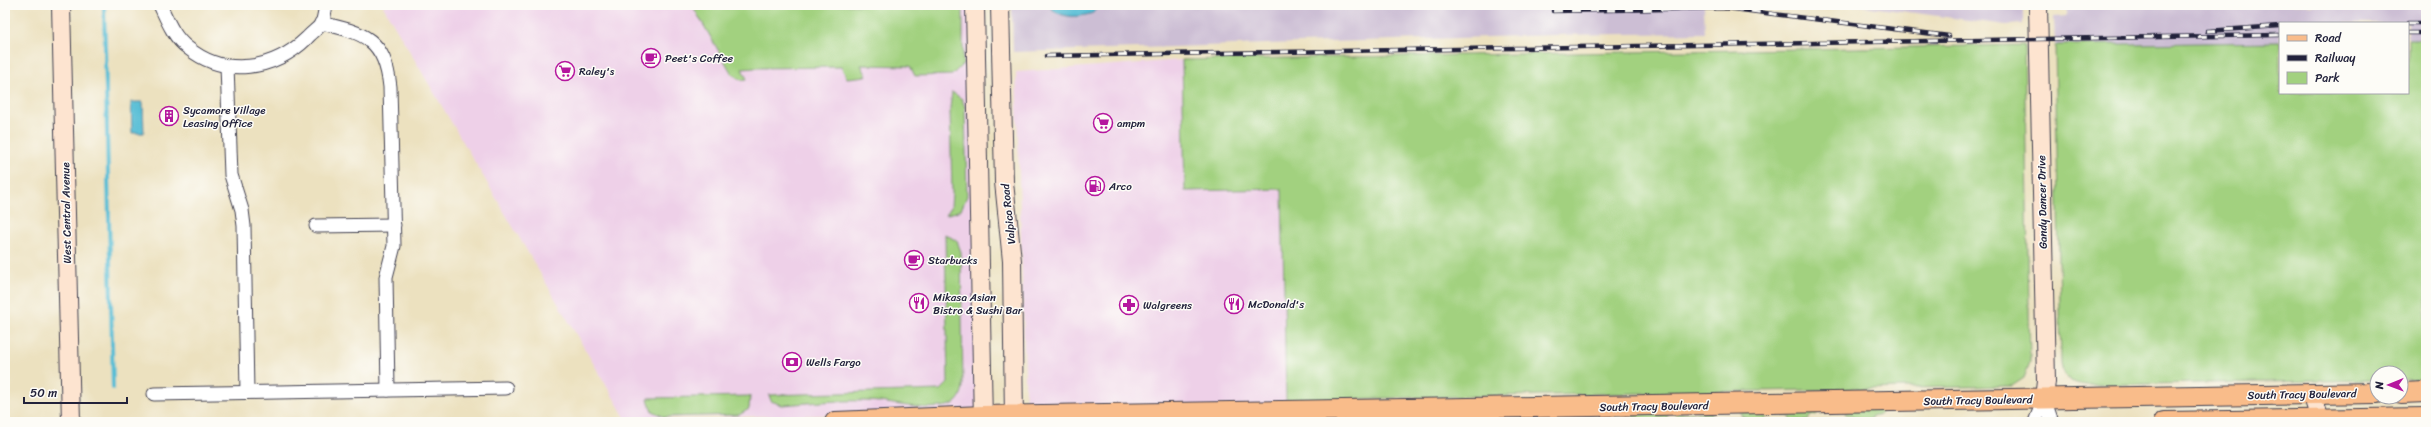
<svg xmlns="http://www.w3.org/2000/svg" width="2431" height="427" font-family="Sriracha,sans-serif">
  <rect width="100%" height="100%" fill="#fdfcf7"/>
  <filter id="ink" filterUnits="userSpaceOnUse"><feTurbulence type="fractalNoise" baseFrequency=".025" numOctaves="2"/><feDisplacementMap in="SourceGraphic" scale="8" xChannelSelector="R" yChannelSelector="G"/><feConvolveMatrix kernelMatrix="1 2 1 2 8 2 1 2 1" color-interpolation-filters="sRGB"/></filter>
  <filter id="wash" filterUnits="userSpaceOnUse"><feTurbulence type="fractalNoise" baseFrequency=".012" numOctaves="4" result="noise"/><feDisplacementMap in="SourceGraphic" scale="16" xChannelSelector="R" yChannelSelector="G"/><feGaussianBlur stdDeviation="0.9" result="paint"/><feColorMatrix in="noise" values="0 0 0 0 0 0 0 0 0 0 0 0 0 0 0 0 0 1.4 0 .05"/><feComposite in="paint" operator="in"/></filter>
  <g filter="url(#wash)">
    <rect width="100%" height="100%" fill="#ece1bf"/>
    <!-- built -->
    <g fill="#eed0e8">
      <polygon points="385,5 970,5 977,412 626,419 383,6"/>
      <polygon points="1182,60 1185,189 1282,189 1287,407 1026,408 1016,72"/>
    </g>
    <!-- industrial -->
    <g fill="#ccbed4">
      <polygon points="1012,5 1704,5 1705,33 1553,35 1013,52"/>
      <polygon points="1855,5 2023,5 2023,24 2006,25"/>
      <polygon points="2066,5 2426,5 2426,39 2408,39 2408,23 2280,23 2280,42 2055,45 2054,17 2066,16"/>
    </g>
    <!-- green -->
    <g fill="#a2d17f" stroke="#627a5d">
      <polygon points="692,5 963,5 963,64 952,75 915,76 910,66 861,65 867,76 847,78 841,67 755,68 742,69 747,79 741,80 732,74"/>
      <path d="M2408,39H2426V379L2401,380V373H2377V380L2086,385C2072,384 2063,377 2061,363L2055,45L2280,42V93H2408Z"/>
      <polygon points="2024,45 2030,362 2024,378 2012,386 1286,400 1282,189 1185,191 1182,60"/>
      <polygon points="952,92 962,99 965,107 967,196 961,210 946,215 951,207 952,193 950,108"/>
      <path d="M945,234L957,241L961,252L963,386C962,394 959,402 951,405C925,413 890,401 865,401C837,400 809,403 782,405L771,401L769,395L941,390L948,383Z"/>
      <polygon points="750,396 749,409 739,415 664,417 651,410 648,398"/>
      <polygon points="1881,409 1880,414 1872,416 1871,419 1854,420 1853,416 1846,415 1845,410"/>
      <polygon points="1772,411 1772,416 1766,417 1765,421 1748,422 1747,418 1742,417 1740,412"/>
      <polygon points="1782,411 1817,411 1816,415 1810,416 1808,421 1791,421 1790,416 1783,415"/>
      <polygon points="1711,412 1710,417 1702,419 1701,422 1684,422 1682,418 1677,418 1675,413"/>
      <path d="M1668,413L1667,418L1659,419L1658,422C1649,422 1635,424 1632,414Z"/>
    </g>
    <!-- water -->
    <g fill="#57bdd5" stroke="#3c7088">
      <path d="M1048,5H1099L1093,13C1078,18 1059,19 1048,5Z"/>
      <polygon points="131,102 143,102 144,133 132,133"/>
    </g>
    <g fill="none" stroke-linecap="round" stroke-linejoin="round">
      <!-- stream -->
      <polyline stroke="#57bdd5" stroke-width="4" points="104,5 113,388"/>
    </g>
  </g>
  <g filter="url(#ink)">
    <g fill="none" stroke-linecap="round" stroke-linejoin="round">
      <defs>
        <g id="street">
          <path d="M160,5C167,20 174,38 188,48C225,78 274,70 307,38C311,33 319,28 322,23C324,18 325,10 326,5"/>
          <path d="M321,23C365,33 385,39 390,87L394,246L386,277L388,390"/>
          <polyline points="227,66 231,175 242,210 244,226 247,392"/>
          <polyline points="316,226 394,225"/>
          <polyline points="154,394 506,388"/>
          <polyline points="2044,399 2052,422"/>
          <polyline points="2035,422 2044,399"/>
        </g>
        <g id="secondary">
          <polyline points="61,5 71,422"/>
          <polyline points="975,5 983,422"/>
          <polyline points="1000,5 1004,182 1012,261 1014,422"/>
          <polyline points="2038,5 2046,381 2044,399"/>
          <polyline points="2312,394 2321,422"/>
        </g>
        <g id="primary">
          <polyline points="2401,393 2426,392"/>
          <polyline points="835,422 983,416 2377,393"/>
          <polyline points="2164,422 2426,418"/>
        </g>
      </defs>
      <!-- street casing -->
      <use href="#street" stroke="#403f4f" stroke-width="15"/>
      <!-- secondary casing -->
      <use href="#secondary" stroke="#403f4f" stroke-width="20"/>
      <!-- primary casing -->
      <use href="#primary" stroke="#403f4f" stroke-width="22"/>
      <!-- street -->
      <use href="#street" stroke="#fff" stroke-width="13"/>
      <!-- secondary -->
      <use href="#secondary" stroke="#fde4d0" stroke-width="18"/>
      <!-- primary -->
      <use href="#primary" stroke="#f9bc8a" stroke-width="20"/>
      <defs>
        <g id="rail">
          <polyline points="1553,11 1726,8 1949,36"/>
          <polyline points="2408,23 2426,23"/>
          <polyline points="2207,31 2280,26"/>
          <polyline points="2408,33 2426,33"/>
          <polyline points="1046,56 2280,35"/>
        </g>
      </defs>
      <!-- rail casing -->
      <use href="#rail" stroke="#22223b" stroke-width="4.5"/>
      <!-- rail -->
      <use href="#rail" stroke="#fdfcf7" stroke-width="3" stroke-dasharray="9" stroke-linecap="butt"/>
    </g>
  </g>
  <!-- icons -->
  <defs>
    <symbol id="cafe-ring" viewBox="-11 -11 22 22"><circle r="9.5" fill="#fdfcf7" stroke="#b5179e" stroke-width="1.5"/><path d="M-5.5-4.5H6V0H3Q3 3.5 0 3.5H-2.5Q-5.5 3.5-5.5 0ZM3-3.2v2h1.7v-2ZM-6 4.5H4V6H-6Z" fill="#b5179e"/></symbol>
    <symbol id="supermarket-ring" viewBox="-11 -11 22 22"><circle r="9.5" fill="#fdfcf7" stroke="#b5179e" stroke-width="1.5"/><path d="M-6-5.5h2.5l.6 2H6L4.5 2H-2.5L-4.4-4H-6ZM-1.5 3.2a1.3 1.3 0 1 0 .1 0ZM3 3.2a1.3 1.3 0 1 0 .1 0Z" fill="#b5179e"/></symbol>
    <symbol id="building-ring" viewBox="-11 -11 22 22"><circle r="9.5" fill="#fdfcf7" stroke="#b5179e" stroke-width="1.5"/><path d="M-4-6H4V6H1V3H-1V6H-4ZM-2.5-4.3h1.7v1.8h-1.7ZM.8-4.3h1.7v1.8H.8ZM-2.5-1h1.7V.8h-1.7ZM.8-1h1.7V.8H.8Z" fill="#b5179e"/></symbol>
    <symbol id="fuel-ring" viewBox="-11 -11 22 22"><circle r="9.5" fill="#fdfcf7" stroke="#b5179e" stroke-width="1.5"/><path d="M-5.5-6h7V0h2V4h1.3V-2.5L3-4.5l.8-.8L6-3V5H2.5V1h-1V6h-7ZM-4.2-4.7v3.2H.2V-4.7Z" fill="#b5179e"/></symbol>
    <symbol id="restaurant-ring" viewBox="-11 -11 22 22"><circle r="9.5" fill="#fdfcf7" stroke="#b5179e" stroke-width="1.5"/><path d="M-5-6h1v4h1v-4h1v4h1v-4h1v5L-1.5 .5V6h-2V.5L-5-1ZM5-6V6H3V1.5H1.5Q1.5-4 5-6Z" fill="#b5179e"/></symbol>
    <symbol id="pharmacy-ring" viewBox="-11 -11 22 22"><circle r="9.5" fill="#fdfcf7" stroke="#b5179e" stroke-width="1.5"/><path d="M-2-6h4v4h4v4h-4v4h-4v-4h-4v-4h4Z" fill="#b5179e"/></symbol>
    <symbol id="bank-ring" viewBox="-11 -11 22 22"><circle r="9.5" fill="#fdfcf7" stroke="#b5179e" stroke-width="1.5"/><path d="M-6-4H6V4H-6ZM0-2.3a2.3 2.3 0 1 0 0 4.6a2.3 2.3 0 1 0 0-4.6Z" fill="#b5179e"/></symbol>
  </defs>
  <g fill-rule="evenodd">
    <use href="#cafe-ring" x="640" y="47" width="22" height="22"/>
    <use href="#supermarket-ring" x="554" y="60" width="22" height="22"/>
    <use href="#building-ring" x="158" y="105" width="22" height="22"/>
    <use href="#supermarket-ring" x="1092" y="112" width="22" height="22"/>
    <use href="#fuel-ring" x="1084" y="175" width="22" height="22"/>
    <use href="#cafe-ring" x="903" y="249" width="22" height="22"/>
    <use href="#restaurant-ring" x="908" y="292" width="22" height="22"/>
    <use href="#restaurant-ring" x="1223" y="293" width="22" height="22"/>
    <use href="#pharmacy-ring" x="1118" y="294" width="22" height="22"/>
    <use href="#bank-ring" x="781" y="351" width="22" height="22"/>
  </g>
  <g text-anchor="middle" stroke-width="3" stroke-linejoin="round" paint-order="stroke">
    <!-- poi labels -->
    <g font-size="11" fill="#22223b" stroke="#fdfcf7" text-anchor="start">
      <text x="665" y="62">Peet's Coffee</text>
      <text x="579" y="75">Raley's</text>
      <text x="183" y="114">Sycamore Village<tspan x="183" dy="13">Leasing Office</tspan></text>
      <text x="1117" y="127">ampm</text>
      <text x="1109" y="190">Arco</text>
      <text x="928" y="264">Starbucks</text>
      <text x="933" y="301">Mikasa Asian<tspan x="933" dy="13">Bistro &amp; Sushi Bar</tspan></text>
      <text x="1248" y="308">McDonald's</text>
      <text x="1143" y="309">Walgreens</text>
      <text x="806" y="366">Wells Fargo</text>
    </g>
    <!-- street labels -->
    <g font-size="11" fill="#22223b" stroke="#fdfcf7">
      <text transform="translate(2042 202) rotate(-91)" y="4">Gandy Dancer Drive</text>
      <text transform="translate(66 213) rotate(-91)" y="4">West Central Avenue</text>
      <text transform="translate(1008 214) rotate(-96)" y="4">Valpico Road</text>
      <text transform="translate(2302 394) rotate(-1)" y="4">South Tracy Boulevard</text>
      <text transform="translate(1978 400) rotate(-1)" y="4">South Tracy Boulevard</text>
      <text transform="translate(1654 406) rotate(-1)" y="4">South Tracy Boulevard</text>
    </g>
  </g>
  <!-- margin -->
  <rect width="2431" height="427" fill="none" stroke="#fdfcf7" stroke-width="20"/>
  <!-- legend -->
  <rect x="2279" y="22" width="130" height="72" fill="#fdfcf7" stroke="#a5a5ac"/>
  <rect x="2287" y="35" width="20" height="6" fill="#f9bc8a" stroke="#a5a5ac"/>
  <text x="2315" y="42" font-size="12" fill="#22223b">Road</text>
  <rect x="2287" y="55" width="20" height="6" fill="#22223b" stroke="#a5a5ac"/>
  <text x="2315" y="62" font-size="12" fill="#22223b">Railway</text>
  <rect x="2287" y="72" width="20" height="12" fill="#a2d17f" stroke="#a5a5ac"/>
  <text x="2315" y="82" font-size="12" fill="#22223b">Park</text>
  <!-- north arrow -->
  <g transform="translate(2389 385) rotate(269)"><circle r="19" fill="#fdfcf7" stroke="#a5a5ac"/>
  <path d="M0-3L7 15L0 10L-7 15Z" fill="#b5179e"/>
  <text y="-6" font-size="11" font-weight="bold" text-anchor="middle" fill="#22223b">N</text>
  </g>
  <!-- scale -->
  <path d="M24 397v6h103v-6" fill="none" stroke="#22223b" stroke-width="2"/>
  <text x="30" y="397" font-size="12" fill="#22223b" stroke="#fdfcf7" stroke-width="3" paint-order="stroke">50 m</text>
</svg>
